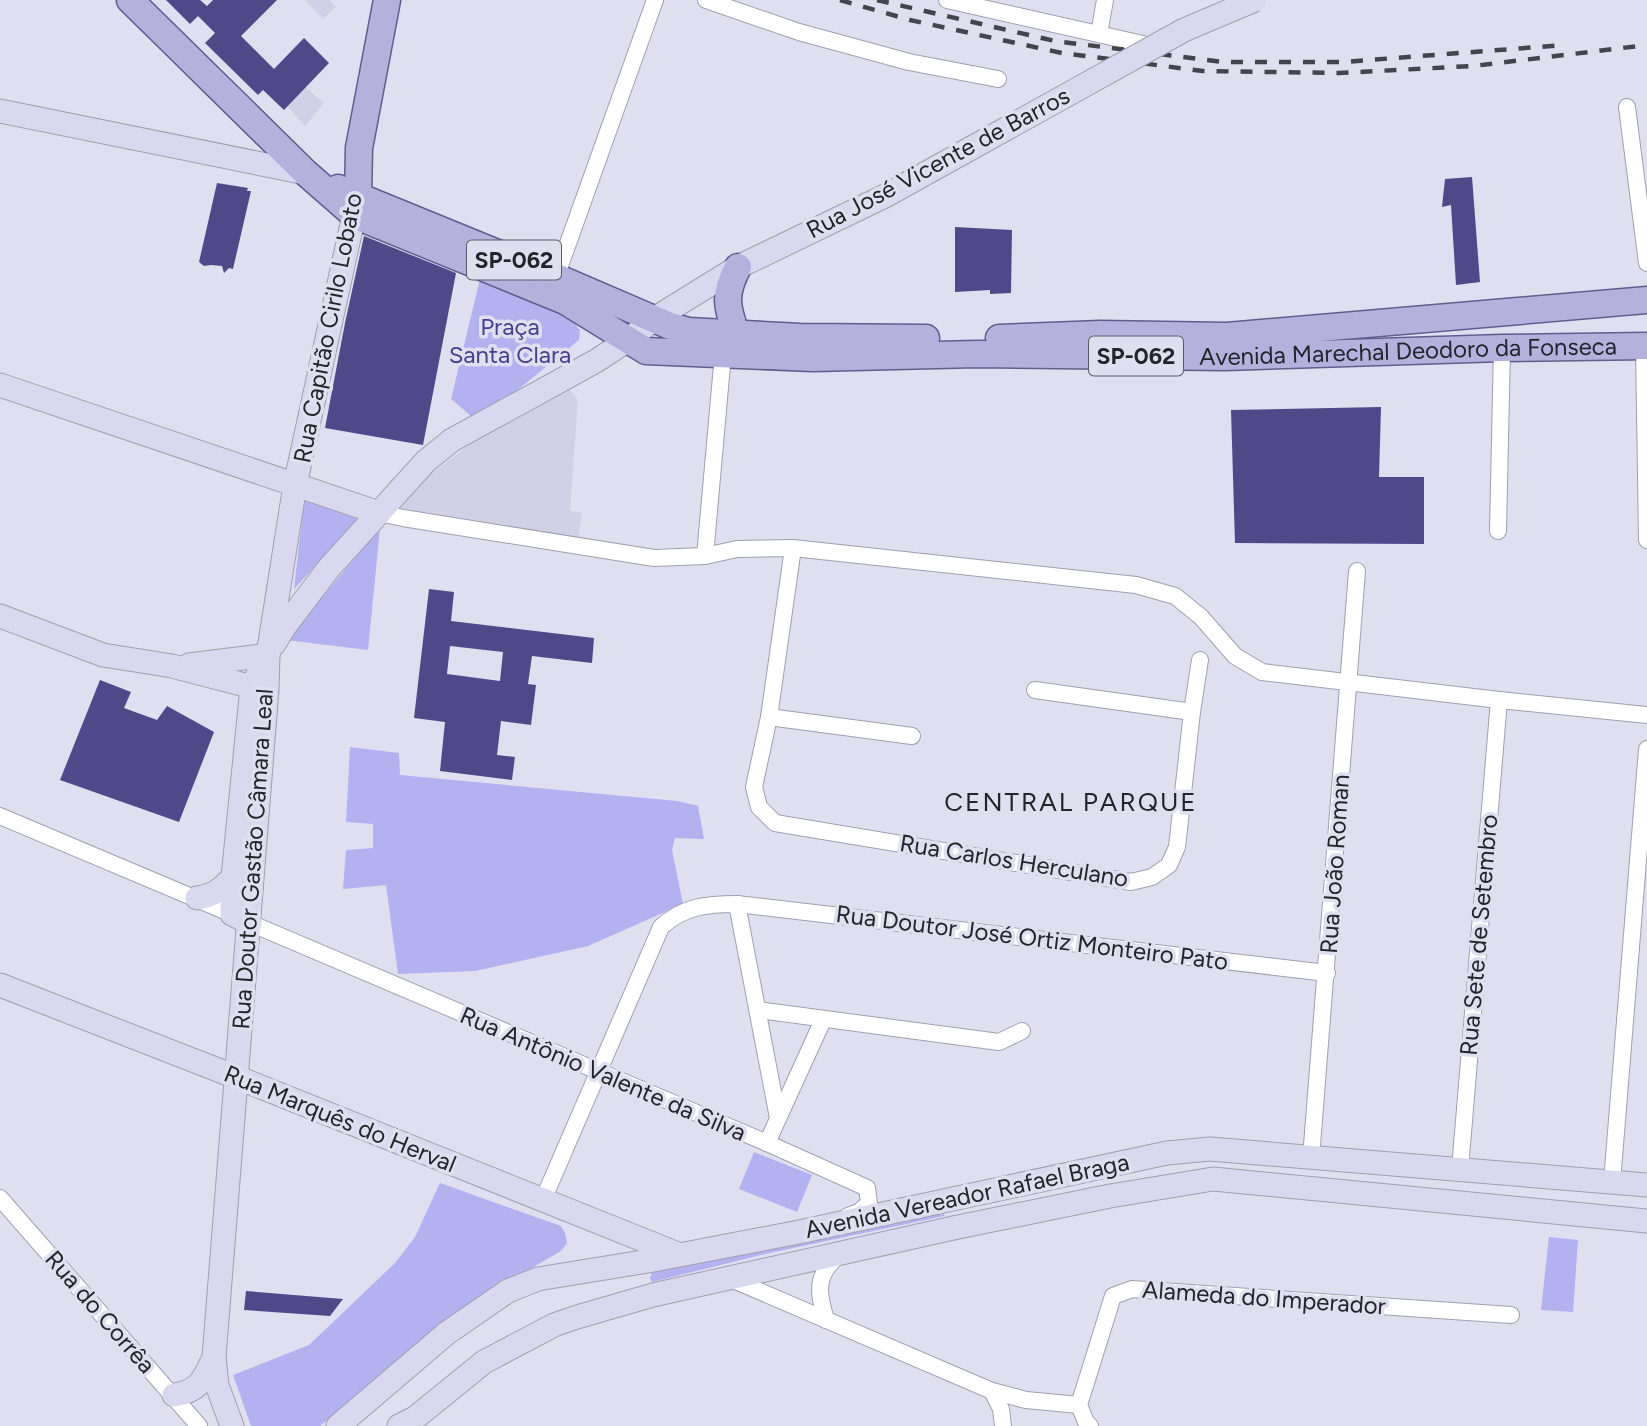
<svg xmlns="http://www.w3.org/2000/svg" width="1647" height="1426" font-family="Figtree,sans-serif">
  <rect width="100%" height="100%" fill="#dfdff0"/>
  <!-- built -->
  <g fill="#d0d0e7">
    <polygon points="305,0 329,0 336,7 323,19"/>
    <polygon points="305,87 324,103 305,126 288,107"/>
    <polygon points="569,389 578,400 570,511 582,512 578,543 396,512 420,482 473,442"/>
  </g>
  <!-- green -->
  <g fill="#b3b1ef">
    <polygon points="480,279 567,315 580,330 579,340 478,422 451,399"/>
    <polygon points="304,501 363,514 294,589"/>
    <polygon points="380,528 368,650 286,640"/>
    <polygon points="350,747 399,753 400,775 677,801 698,806 704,839 675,838 672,850 683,904 588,946 475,971 398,974 386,885 343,889 346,850 373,848 373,824 346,822"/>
    <polygon points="754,1152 812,1175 797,1212 739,1189"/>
    <polygon points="440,1183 561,1226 565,1233 567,1243 561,1251 473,1302 320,1426 251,1426 233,1375 309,1345 395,1263 415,1237"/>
    <polygon points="945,1210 944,1216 765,1254 652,1282 650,1278 652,1273 801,1237"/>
    <polygon points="1549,1237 1578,1240 1573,1312 1541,1310"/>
  </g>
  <!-- building -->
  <g fill="#4f4989" fill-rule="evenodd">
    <polygon points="166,0 200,0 207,6 213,0 277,0 241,36 274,69 304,38 329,63 284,110 263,90 258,95 205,43 215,33 198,16 190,24"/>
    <polygon points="1472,177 1480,282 1456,285 1451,205 1442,207 1445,179"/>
    <polygon points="217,183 248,188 247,191 251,191 233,269 229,268 224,273 222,266 211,265 204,266 199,262"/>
    <polygon points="955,227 1012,230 1011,293 990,294 990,290 955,292"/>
    <polygon points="364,236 456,273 423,445 325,428 345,323"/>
    <polygon points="1381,407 1379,477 1424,477 1424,544 1235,543 1231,410"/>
    <path d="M429,589L454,592L451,621L594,638L592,663L532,656L528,684L536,685L531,725L501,721L497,755L515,757L512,780L440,771L445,722L414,718ZM450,646L503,652L500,681L447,674Z"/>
    <polygon points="100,680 131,692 124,708 157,720 167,706 214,732 179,822 60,780"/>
    <polygon points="246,1291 343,1299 330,1316 244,1310"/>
  </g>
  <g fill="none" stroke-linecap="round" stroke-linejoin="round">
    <defs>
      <g id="street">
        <polyline points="706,0 799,32 909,62 998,79"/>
        <polyline points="947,0 1156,47"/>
        <polyline points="1099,34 1105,0"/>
        <polyline points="1627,107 1647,263"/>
        <polyline points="556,277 655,0"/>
        <polyline points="1644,346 1647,540"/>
        <polyline points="379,513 403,518 654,558 705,556 737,549 793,548 1136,585 1175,596 1201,617 1235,656 1262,672 1499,700 1647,715"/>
        <polyline points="1498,531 1502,348"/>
        <polyline points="793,548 769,717 754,787 759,807 775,823 1131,882 1152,877 1169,865 1177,847 1192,712 1200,660"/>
        <polyline points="705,556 723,354"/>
        <polyline points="1035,690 1192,712"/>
        <polyline points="769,717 912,736"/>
        <polyline points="0,816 232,914"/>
        <polyline points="737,904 778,1118"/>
        <polyline points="250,923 767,1143 867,1188 869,1203 859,1212 848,1216"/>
        <polyline points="758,1010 999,1042 1022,1031"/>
        <polyline points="767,1143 823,1020"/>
        <polyline points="1311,1158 1357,571"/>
        <polyline points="1460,1169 1499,700"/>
        <polyline points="1612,1182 1647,749"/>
        <polyline points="0,1198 199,1426"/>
        <path d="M543,1200L661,927C684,906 707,904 737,904L1327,973"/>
        <polyline points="731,1279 992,1391 1026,1400 1079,1405"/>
        <path d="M826,1320C822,1305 816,1288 824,1273C827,1266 834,1260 839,1254"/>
        <polyline points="992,1391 1001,1409 1003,1426"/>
        <polyline points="1090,1426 1086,1422 1079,1405 1113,1296 1132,1289 1511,1315"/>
      </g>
      <g id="secondary">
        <polyline points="0,111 306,173"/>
        <polyline points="0,385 379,513"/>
        <polyline points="0,616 103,655 172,666 264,690"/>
        <polyline points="274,644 285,626 329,568 426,461 452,440 596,361 628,340 654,319 738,267 885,196"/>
        <polyline points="189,665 268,655"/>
        <path d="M197,898C213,896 222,889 233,877"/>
        <polyline points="250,923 232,914 233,877 252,687 258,674"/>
        <polyline points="0,985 236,1077 678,1254"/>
        <path d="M174,1395C200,1391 204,1379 214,1357"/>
        <path d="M232,1426L217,1385L214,1357C231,1134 251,912 267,690L268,655L295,485L354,215"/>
        <polyline points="338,1426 447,1333 508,1291 538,1279 648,1261 794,1233 1167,1153 1210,1149 1647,1185"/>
        <polyline points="399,1426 415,1418 484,1362 554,1325 577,1317 653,1295 958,1227 1110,1196 1213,1179 1647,1221"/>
      </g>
      <g id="primary">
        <path id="s1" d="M130,0L306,173L354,215L565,301L646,351L813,358L977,354L1224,357L1502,348L1647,346"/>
        <polyline points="338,188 556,277 670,326 689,331 800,337 926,338"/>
        <polyline points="355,210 358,198 359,148 387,0"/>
        <polyline points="999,338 1100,334 1227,336 1647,300"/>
        <path d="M727,346L736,333C726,305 724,294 738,267"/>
      </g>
    </defs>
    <!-- street casing -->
    <use href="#street" stroke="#9fa0af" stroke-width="18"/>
    <!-- secondary casing -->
    <use href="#secondary" stroke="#9fa0af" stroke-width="25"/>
    <!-- primary casing -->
    <use href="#primary" stroke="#615e8f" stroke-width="29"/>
    <!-- street -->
    <use href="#street" stroke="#fff" stroke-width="16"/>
    <!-- secondary -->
    <use href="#secondary" stroke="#dad8ee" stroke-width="23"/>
    <!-- primary -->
    <use href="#primary" stroke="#b4b1dd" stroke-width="26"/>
    <!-- rail -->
    <g stroke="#44444c" stroke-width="4.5" stroke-dasharray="12 12" stroke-linecap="butt">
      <polyline points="840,0 910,20 1062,53 1203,71 1339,73 1473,66 1647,45"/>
      <polyline points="877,0 1055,41 1223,62 1343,62 1564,45"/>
    </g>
    <defs>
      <polyline id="secondary-bridge" points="885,196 1184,30 1255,0"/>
    </defs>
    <!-- secondary-bridge casing -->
    <use href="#secondary-bridge" stroke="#9fa0af" stroke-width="25" stroke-linecap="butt"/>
    <!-- secondary-bridge -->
    <use href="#secondary-bridge" stroke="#dad8ee" stroke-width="23"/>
  </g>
  <g text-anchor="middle" stroke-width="7" stroke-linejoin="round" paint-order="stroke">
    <!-- shield labels -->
    <g fill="#dfdff0" stroke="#5c5c65" stroke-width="2">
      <rect x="467" y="240.5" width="94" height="39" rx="5"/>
      <rect x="1089" y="336.5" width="94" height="39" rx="5"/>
    </g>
    <g font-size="23" font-weight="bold" fill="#24242a">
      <text x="514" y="268">SP-062</text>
      <text x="1136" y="364">SP-062</text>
    </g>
    <!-- street labels -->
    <g font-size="24" fill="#24242a" stroke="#dfdff0">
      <text transform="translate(938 163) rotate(-28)" y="8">Rua José Vicente de Barros</text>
      <text transform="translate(328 328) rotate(-79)" y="8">Rua Capitão Cirilo Lobato</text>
      <text dy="8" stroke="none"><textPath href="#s1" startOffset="1396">Avenida Marechal Deodoro da Fonseca</textPath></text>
      <text transform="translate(253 859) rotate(-86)" y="8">Rua Doutor Gastão Câmara Leal</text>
      <text transform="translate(1014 861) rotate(9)" y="8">Rua Carlos Herculano</text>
      <text transform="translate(1335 864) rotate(-86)" y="8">Rua João Roman</text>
      <text transform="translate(1479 935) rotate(-85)" y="8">Rua Sete de Setembro</text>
      <text transform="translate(1032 938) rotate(7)" y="8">Rua Doutor José Ortiz Monteiro Pato</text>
      <text transform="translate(603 1074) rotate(23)" y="8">Rua Antônio Valente da Silva</text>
      <text transform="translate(340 1119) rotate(22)" y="8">Rua Marquês do Herval</text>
      <text transform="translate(967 1196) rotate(-12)" y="8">Avenida Vereador Rafael Braga</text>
      <text transform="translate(1264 1298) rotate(4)" y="8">Alameda do Imperador</text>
      <text transform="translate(100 1312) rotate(49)" y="8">Rua do Corrêa</text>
    </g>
    <!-- park labels -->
    <g font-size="24" fill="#483d90" stroke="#dfdff0">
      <text x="510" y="335">Praça<tspan x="510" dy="28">Santa Clara</tspan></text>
    </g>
    <!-- neighbourhood labels -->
    <g font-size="26" letter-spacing="2" fill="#24242a" stroke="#dfdff0">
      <text x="1071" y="811">CENTRAL PARQUE</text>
    </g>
  </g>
</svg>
